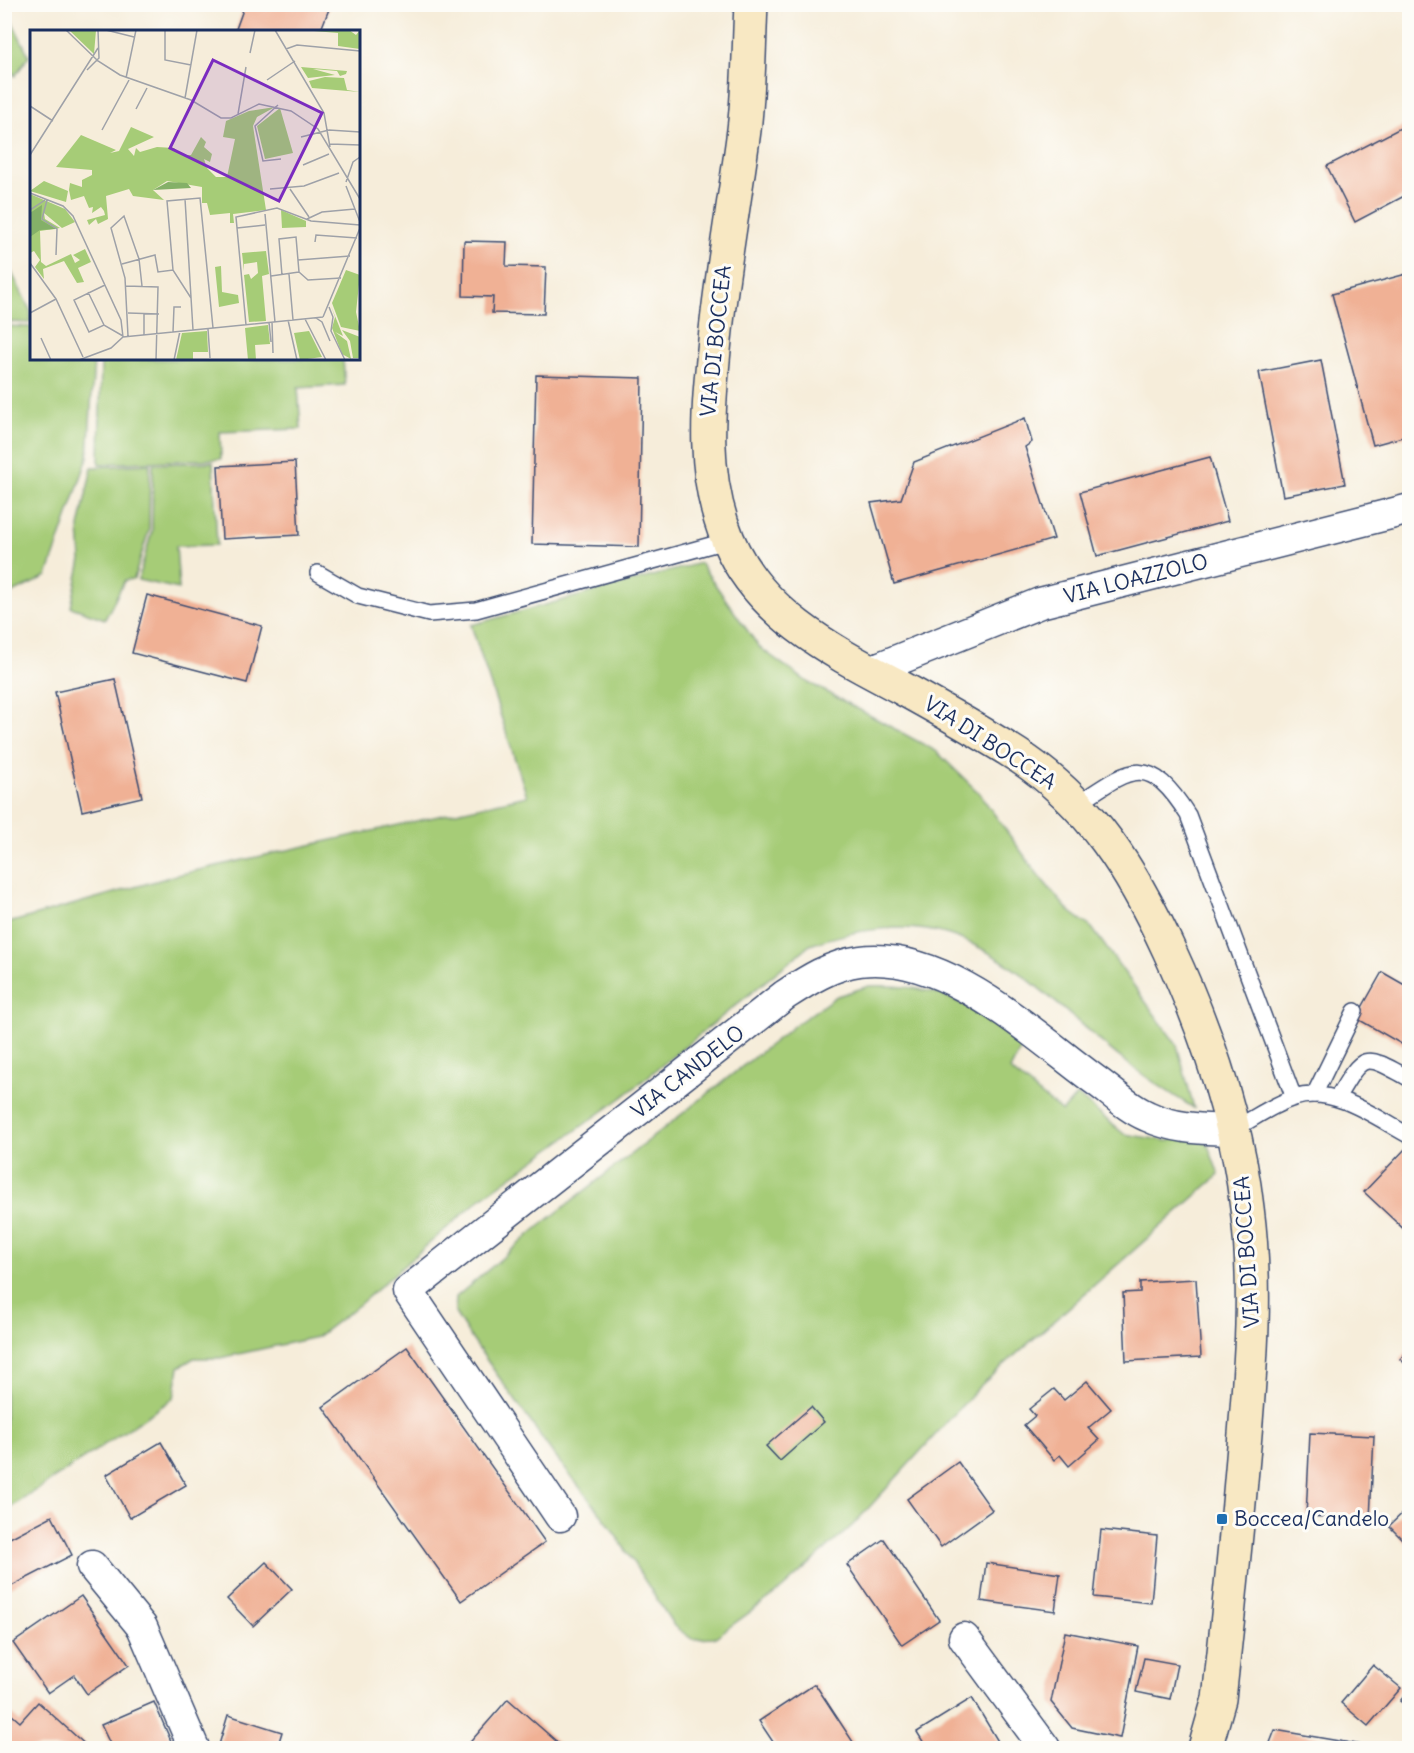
<svg xmlns="http://www.w3.org/2000/svg" width="1414" height="1753" font-family="Delius,sans-serif">
  <rect width="100%" height="100%" fill="#fdfcf7"/>
  <filter id="ink" filterUnits="userSpaceOnUse"><feTurbulence type="fractalNoise" baseFrequency=".0167" numOctaves="2"/><feDisplacementMap in="SourceGraphic" scale="12" xChannelSelector="R" yChannelSelector="G"/><feConvolveMatrix kernelMatrix="1 2 1 2 8 2 1 2 1" color-interpolation-filters="sRGB"/></filter>
  <filter id="wash" filterUnits="userSpaceOnUse"><feTurbulence type="fractalNoise" baseFrequency=".008" numOctaves="4" result="noise"/><feDisplacementMap in="SourceGraphic" scale="24" xChannelSelector="R" yChannelSelector="G"/><feGaussianBlur stdDeviation="1.35" result="paint"/><feColorMatrix in="noise" values="0 0 0 0 0 0 0 0 0 0 0 0 0 0 0 0 0 1.4 0 .05"/><feComposite in="paint" operator="in"/></filter>
  <g filter="url(#wash)">
    <rect width="100%" height="100%" fill="#f6edda"/>
    <!-- green -->
    <g fill="#a6cc77" stroke="#607e6a" stroke-width="1.5">
      <polygon points="4,5 29,56 15,76 5,63"/>
      <polygon points="4,257 31,312 31,323 5,322"/>
      <polygon points="5,326 31,327 32,358 94,359 88,457 47,576 5,597"/>
      <polygon points="101,359 343,359 345,385 298,388 301,429 220,432 221,459 99,464"/>
      <polygon points="213,462 217,545 176,546 179,589 138,580 152,531 153,464"/>
      <polygon points="150,464 149,530 134,579 125,580 105,619 71,607 81,560 79,527 92,467"/>
      <path d="M700,563L759,647L806,681L936,751L979,793L1039,876L1068,910L1092,928L1177,1045L1194,1108C1169,1093 1145,1077 1122,1059C1069,1018 1014,955 949,935C904,921 852,930 810,945L624,1096L480,1199L360,1304L317,1337L220,1358H194L179,1367L174,1398L5,1511V924L177,875L527,796L471,625Z"/>
      <path d="M869,986C940,984 969,1002 1021,1048L1010,1070L1062,1112L1077,1095L1124,1134L1168,1141L1203,1132L1219,1175L979,1387L854,1524L782,1589L714,1638L692,1639L674,1626L608,1523L554,1455L469,1335L455,1313L456,1297L541,1225L795,1025L837,996Z"/>
    </g>
    <g id="blocks">
      <!-- building -->
      <g fill="#f0b195">
        <polygon points="245,4 331,4 320,32 242,32 236,29"/>
        <polygon points="1410,123 1410,193 1355,222 1327,166"/>
        <polygon points="464,241 507,242 506,266 546,267 544,314 492,313 493,297 463,296"/>
        <polygon points="1410,273 1410,435 1373,445 1332,294"/>
        <polygon points="1321,360 1345,484 1283,496 1259,372"/>
        <polygon points="536,375 642,378 639,547 532,544"/>
        <polygon points="1025,418 1032,442 1025,447 1054,539 894,584 871,503 901,499 914,462"/>
        <polygon points="1210,457 1228,521 1097,556 1080,492"/>
        <polygon points="295,462 299,535 222,539 218,466"/>
        <polygon points="147,595 262,626 247,683 132,653"/>
        <polygon points="115,679 142,797 82,811 55,692"/>
        <polygon points="1382,972 1410,988 1410,1049 1356,1018"/>
        <polygon points="1407,1147 1410,1150 1410,1235 1364,1192"/>
        <polygon points="1196,1279 1201,1357 1126,1361 1123,1293 1140,1292 1140,1282"/>
        <polygon points="407,1347 545,1542 461,1601 323,1407"/>
        <polygon points="1410,1349 1410,1368 1400,1359"/>
        <polygon points="1087,1381 1111,1409 1088,1428 1099,1440 1069,1466 1060,1455 1054,1460 1024,1425 1035,1416 1029,1409 1054,1389 1064,1400"/>
        <polygon points="811,1407 824,1422 780,1461 766,1446"/>
        <polygon points="1310,1433 1374,1436 1370,1519 1306,1516"/>
        <polygon points="161,1442 186,1485 130,1518 106,1475"/>
        <polygon points="958,1462 992,1510 941,1547 907,1499"/>
        <polygon points="1410,1506 1410,1547 1389,1526"/>
        <polygon points="52,1516 72,1555 4,1590 4,1541"/>
        <polygon points="1101,1530 1157,1536 1151,1603 1094,1597"/>
        <polygon points="884,1539 939,1620 902,1645 847,1565"/>
        <polygon points="266,1562 292,1589 253,1626 227,1599"/>
        <polygon points="986,1563 1060,1574 1055,1611 981,1601"/>
        <polygon points="81,1596 129,1665 87,1694 74,1675 48,1693 13,1643"/>
        <polygon points="1065,1632 1138,1646 1120,1738 1072,1728 1051,1702"/>
        <polygon points="1144,1658 1177,1664 1170,1699 1136,1692"/>
        <polygon points="1373,1665 1401,1688 1368,1726 1341,1703"/>
        <polygon points="815,1684 857,1748 777,1748 759,1721"/>
        <polygon points="1410,1689 1410,1708 1400,1701"/>
        <polygon points="972,1698 1002,1748 927,1748 917,1732"/>
        <polygon points="508,1699 564,1748 465,1748"/>
        <polygon points="38,1702 89,1748 4,1748 4,1724 12,1715 20,1722"/>
        <polygon points="154,1702 174,1748 112,1748 101,1725"/>
        <polygon points="228,1715 282,1732 277,1748 218,1748"/>
        <polygon points="1275,1730 1374,1747 1373,1748 1268,1748"/>
      </g>
    </g>
  </g>
  <g filter="url(#ink)">
    <use href="#blocks" fill-opacity="0" stroke="#3c4c71" stroke-width="1.5"/>
    <g fill="none" stroke-linecap="round" stroke-linejoin="round">
      <defs>
        <g id="lane">
          <polyline points="318,573 358,596 429,614 476,610 729,540"/>
          <path d="M1077,804C1131,768 1148,752 1188,815L1294,1098"/>
          <polyline points="1314,1095 1355,1011"/>
          <path d="M1337,1098C1364,1052 1363,1053 1410,1079"/>
          <path d="M1232,1130C1252,1120 1273,1104 1294,1098C1335,1085 1376,1118 1410,1136"/>
        </g>
        <g id="street">
          <polyline points="870,671 1040,603 1410,509"/>
          <path d="M560,1516L408,1291L785,995C808,980 831,965 860,961C944,950 1031,1033 1095,1080C1112,1092 1128,1108 1147,1116C1174,1129 1204,1129 1232,1130"/>
          <polyline points="92,1566 142,1627 194,1748"/>
          <polyline points="964,1638 1045,1748"/>
        </g>
        <path id="secondary" d="M751,4C749,46 749,89 744,130C735,200 722,270 715,340C708,409 701,475 728,540C760,615 832,651 900,687C940,709 979,731 1017,755C1091,803 1133,872 1169,950C1206,1030 1237,1120 1247,1208C1258,1292 1250,1374 1243,1458C1236,1539 1228,1619 1219,1699L1205,1748"/>
      </defs>
      <!-- lane casing -->
      <use href="#lane" stroke="#3c4c71" stroke-width="18"/>
      <!-- street casing -->
      <use href="#street" stroke="#3c4c71" stroke-width="33"/>
      <!-- secondary casing -->
      <use href="#secondary" stroke="#3c4c71" stroke-width="36"/>
      <!-- lane -->
      <use href="#lane" stroke="#fff" stroke-width="15"/>
      <!-- street -->
      <use href="#street" stroke="#fff" stroke-width="30"/>
      <!-- secondary -->
      <use href="#secondary" stroke="#f8e8c3" stroke-width="33"/>
    </g>
  </g>
  <!-- markers -->
  <rect fill="#1f6fb2" stroke="#fdfcf7" stroke-width="2" x="1216" y="1513" width="12" height="12" rx="3"/>
  <g text-anchor="middle" stroke-width="6" stroke-linejoin="round" paint-order="stroke">
    <!-- street labels -->
    <g font-size="21" fill="#1b2f5e" stroke="#fdfcf7">
      <text transform="translate(716 341) rotate(-84)" y="7">VIA DI BOCCEA</text>
      <text transform="translate(1136 579) rotate(-14)" y="7">VIA LOAZZOLO</text>
      <text transform="translate(990 743) rotate(33)" y="7">VIA DI BOCCEA</text>
      <text transform="translate(688 1072) rotate(-38)" y="7">VIA CANDELO</text>
      <text transform="translate(1247 1252) rotate(-94)" y="7">VIA DI BOCCEA</text>
    </g>
    <!-- poi labels -->
    <g font-size="21" fill="#1b2f5e" stroke="#fdfcf7" text-anchor="start">
      <text x="1234" y="1526">Boccea/Candelo</text>
    </g>
  </g>
  <!-- overview -->
  <g transform="translate(30 30)">
    <rect width="330" height="330" fill="#f6edda"/>
    <path d="M39,0H66L64,24ZM272,0H319L326,5L330,0V19L308,16V3ZM271,37L317,41L316,44L310,46L307,41L283,39L305,45L278,48ZM295,47L314,48L317,60L330,62L282,58L279,51ZM245,77L227,87L223,96L236,180L203,184L204,193H200V183L180,185L177,173H172V157L137,151L123,160L134,170L103,166L99,159L76,166L78,189L68,194L66,189L59,195L57,190L75,185L74,181L71,177L62,183L63,177L59,178L54,166L41,170L39,160L40,153L52,157V150L62,145V140L26,137L51,105L86,120L80,123L89,121L101,97L124,107L98,119L104,126L106,118L110,122L127,117L144,118L152,125H161L171,107L176,112L174,117L182,124L180,132L174,129L177,138L186,147H197L205,109L193,107L196,91L219,81ZM250,78L263,123L235,129L227,96ZM14,151L38,161L36,172L0,161ZM0,164L35,179L45,192L32,198L14,183L15,189L30,198L10,201L11,232L16,236L41,224L45,233L50,230L43,225L55,219L61,232L48,238L54,252L47,253L34,231L13,239L14,249L5,237L10,230L4,221L0,223ZM251,180L276,191V197L252,198ZM236,221L239,244L232,246L236,291L219,292L214,245L219,244L221,249L228,243L227,232L214,234V241L212,223ZM191,236L192,262L208,265L209,273L189,277L185,237ZM316,240L330,245L326,282L330,301L311,297L302,273ZM301,276L313,306L305,302L317,311L321,329L312,324L302,298L305,287ZM238,295L240,314L225,315L226,330H218L215,298ZM312,300L330,307V328H323L320,311ZM177,301L178,322H163V330H146L152,303ZM279,301L292,327L270,330L264,303Z" fill="#a6cc77"/>
    <path d="M138,152L157,153L161,158L123,160ZM12,175L11,190L26,199L10,200L0,207V183Z" fill="#84b068"/>
    <path fill="none" stroke="#9ea1a8" stroke-width="1.5" d="M36,0L68,31L90,45L161,70L191,88H201L229,74L261,81L288,99L330,169M76,0L104,7M135,0V30L161,35M245,0L294,83L300,117M256,19L267,15L330,21M220,23L225,0M57,40L69,28L68,0M96,48L106,0M237,50L265,31M155,68L167,0M248,75L225,96L233,131L251,129M0,76L23,91M106,79L117,58M208,84L216,37M72,100L99,50M299,100L330,102M271,107L299,100M300,114L330,115M0,125L68,18M273,135L299,124M316,152L323,132L330,127M316,156L330,192M240,159L274,156L309,143M260,159L279,187M0,163L33,176L43,186L91,290L93,307M155,169L163,300M17,170L12,189L27,199L26,225M0,180L15,170M235,184L245,292M277,189L292,182L325,179M207,198L235,195M285,212L286,205L327,208M268,230L320,226M0,233L26,269L53,327M92,234L125,225L128,242L143,240L161,268M143,240L137,171L170,168L183,298M269,242L278,250L311,248M259,244L263,290M252,245L249,209L266,207L269,242M241,246L269,242M75,255L44,270L59,302L74,295L93,306M96,256L128,257L126,330M58,262L74,295M299,277L303,287L301,301L315,330M0,283L26,269M98,283L129,284M114,283V305M293,287L330,198M286,288L292,292L300,311M275,289L296,330M258,290L267,330M239,292L241,312M242,292L243,323M216,295L206,187L247,178L281,191L330,195M178,299L180,328M143,302L144,277H151M98,306L95,248L81,198L94,186L109,229L112,256M11,308L21,330M49,330L81,318L93,307L293,287M144,330L150,301"/>
    <path fill="#7b2cbf" fill-opacity="0.15" stroke="#7b2cbf" stroke-width="3" d="M183,30L292,83L249,171L140,118Z"/>
    <rect width="330" height="330" fill="none" stroke="#1b2f5e" stroke-width="3"/>
  </g>
  <!-- margin -->
  <rect width="1414" height="1753" fill="none" stroke="#fdfcf7" stroke-width="24"/>
</svg>
